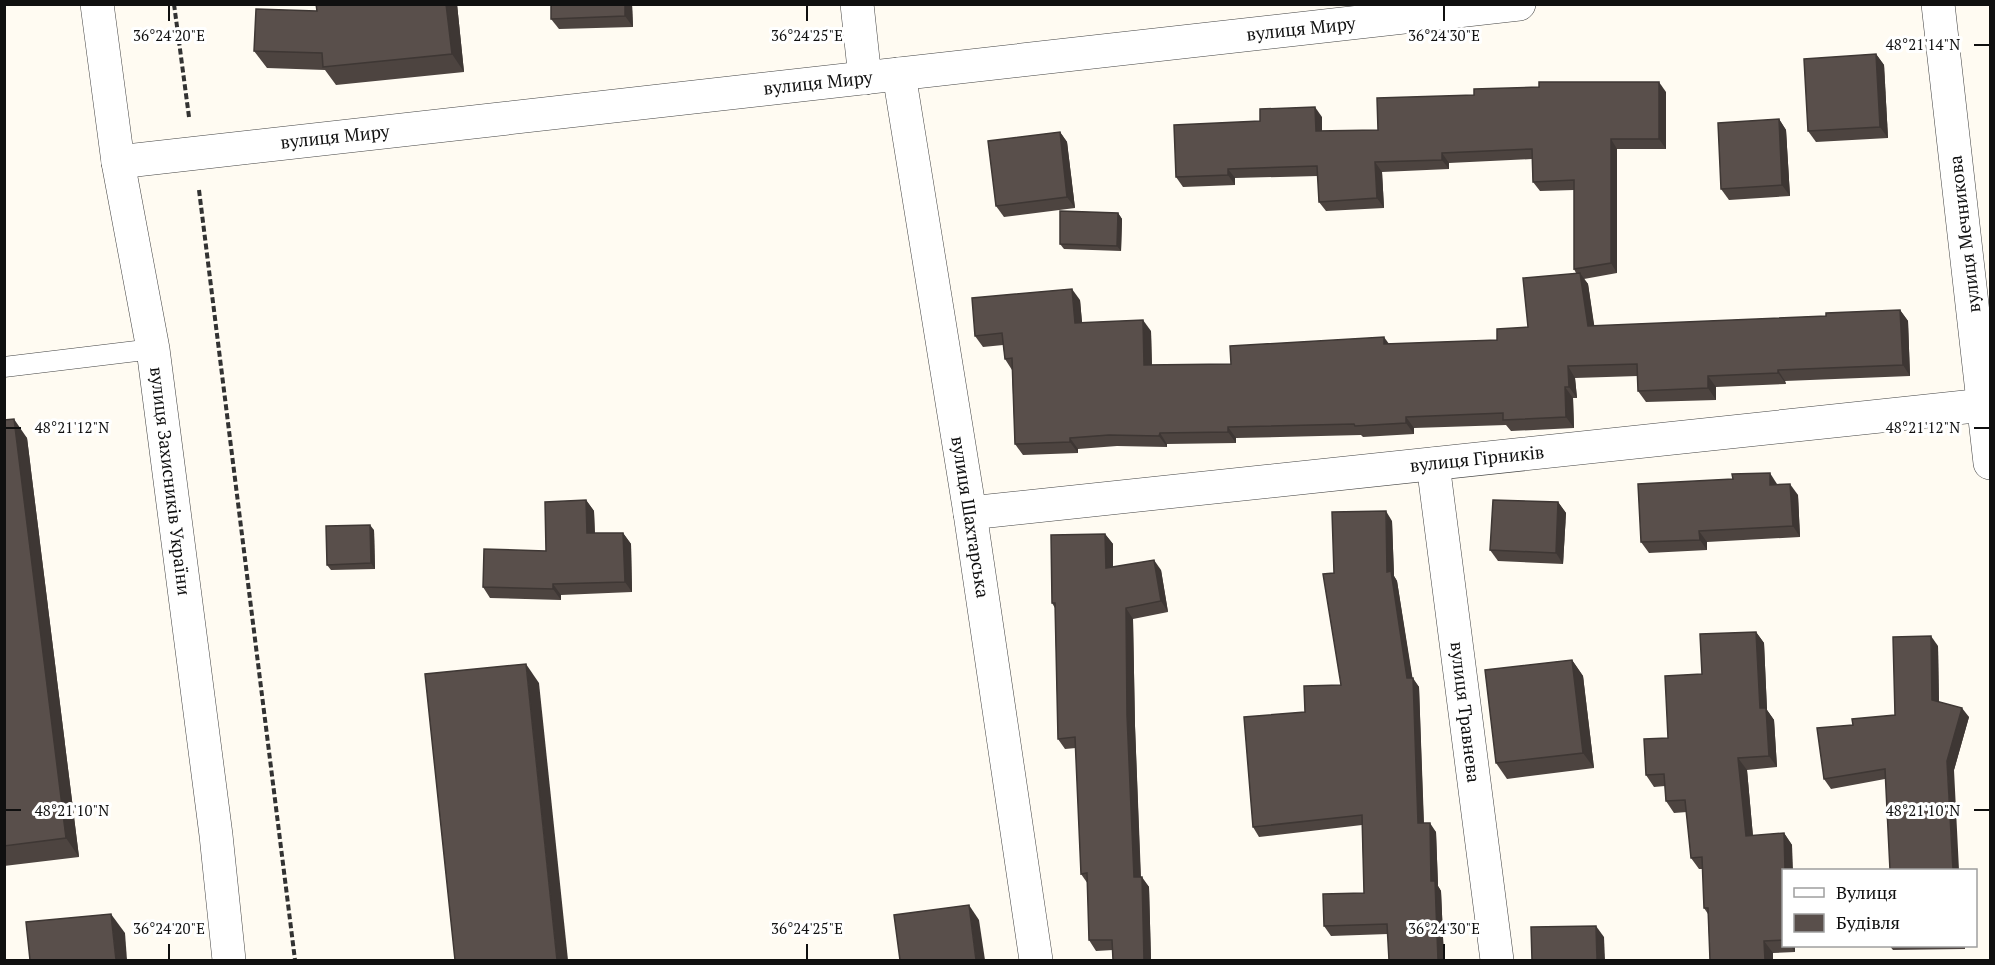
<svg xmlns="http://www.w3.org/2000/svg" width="1995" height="965" font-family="'PT Serif',serif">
  <rect width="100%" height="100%" fill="#fffbf2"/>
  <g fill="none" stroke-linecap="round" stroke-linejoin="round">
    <defs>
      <polyline id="service" points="4,367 153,349"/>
      <g id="minor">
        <polyline points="97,4 118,162 153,349 216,835 229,960"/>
        <polyline points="857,4 865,78"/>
        <polyline points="1938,4 1990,463"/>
        <polyline points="899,74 970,513 1036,960"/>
        <polyline points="118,162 1519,4"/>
        <polyline points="1433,464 1497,960"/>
        <polyline points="970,513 1984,405"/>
      </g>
    </defs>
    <!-- service casing -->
    <use href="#service" stroke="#434343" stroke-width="21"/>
    <!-- minor casing -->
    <use href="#minor" stroke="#434343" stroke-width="34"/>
    <!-- path -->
    <g stroke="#323232" stroke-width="4" stroke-dasharray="6 3" stroke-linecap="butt">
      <polyline points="174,4 189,117"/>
      <polyline points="199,190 295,960"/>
    </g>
    <!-- service -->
    <use href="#service" stroke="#fff" stroke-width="20"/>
    <!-- minor -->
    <use href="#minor" stroke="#fff" stroke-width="33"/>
  </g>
  <!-- wall -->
  <g fill="#4d4440">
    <polygon points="316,4 457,4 464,72 336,85 325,70 267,68 254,51 317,11"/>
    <polygon points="551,4 632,4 633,27 559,29 551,19"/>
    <polygon points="1876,54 1884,65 1888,138 1816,142 1808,131"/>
    <polygon points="1666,92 1666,149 1617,149 1617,273 1584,279 1588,284 1594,326 1826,316 1900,310 1908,321 1910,376 1785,381 1786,384 1716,387 1716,400 1646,402 1638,391 1638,376 1575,378 1577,398 1573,398 1574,428 1511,431 1506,425 1414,428 1414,434 1363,437 1361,435 1236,438 1236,443 1167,444 1167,447 1117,446 1078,449 1078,453 1023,455 1015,444 1012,370 1005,359 1003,345 983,347 975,336 1080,300 1082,322 1151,331 1152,365 1231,364 1389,344 1497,340 1528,327 1576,273 1574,269 1574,190 1540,191 1533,182 1532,159 1449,163 1449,169 1382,172 1384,208 1326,211 1319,202 1318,176 1235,178 1235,185 1183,187 1176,177 1260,121 1322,117 1322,131 1378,130"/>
    <polygon points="1779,119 1786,130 1790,196 1729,200 1721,189"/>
    <polygon points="1060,132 1067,142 1075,208 1004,217 996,206"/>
    <polygon points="1118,213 1122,219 1121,251 1064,249 1060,244"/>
    <polygon points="4,420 27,438 79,857 4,866"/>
    <polygon points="1777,484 1777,485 1798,495 1800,537 1707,542 1707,550 1649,553 1641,542"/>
    <polygon points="586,500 594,511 595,533 623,533 631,544 632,592 561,595 561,600 490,598 483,587 546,551"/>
    <polygon points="1558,502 1566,513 1563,564 1498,561 1490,550"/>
    <polygon points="1392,521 1394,576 1397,581 1412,678 1419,687 1424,823 1436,832 1438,886 1441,891 1444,960 1389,960 1388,934 1331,936 1324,926 1364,893 1362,825 1259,837 1253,827 1305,712 1341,685 1334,573"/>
    <polygon points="374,530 375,569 331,570 327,565"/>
    <polygon points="1105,534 1113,544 1113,567 1161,570 1168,612 1133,619 1135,726 1141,877 1149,887 1151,960 1113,960 1113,950 1096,951 1089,940 1088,884 1081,874 1076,748 1065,749 1058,739 1055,608 1052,603"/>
    <polygon points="1756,632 1764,643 1767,710 1774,720 1777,767 1747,770 1753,836 1784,833 1792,845 1784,870 1784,945 1795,945 1795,952 1773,953 1773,960 1710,960 1708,914 1704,908 1703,869 1699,869 1691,858 1687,812 1674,813 1666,801 1665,786 1654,787 1646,775 1668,738 1702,674"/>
    <polygon points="1938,646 1939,702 1969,717 1954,770 1885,779 1831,789 1824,779 1853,725 1895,715"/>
    <polygon points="1572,660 1583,676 1594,768 1507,779 1496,763"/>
    <polygon points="1889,945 1965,945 1965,949 1893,950"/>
  </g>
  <!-- shaded-wall -->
  <g fill="#3e3734">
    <polygon points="446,4 457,4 464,72 452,54"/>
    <polygon points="625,4 632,4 633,27 625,16"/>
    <polygon points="1876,54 1884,65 1888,138 1880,127"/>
    <polygon points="1659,82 1666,92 1666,149 1659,139"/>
    <polygon points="1315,107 1322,117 1322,141 1316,131"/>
    <polygon points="1779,119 1786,130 1790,196 1782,185"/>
    <polygon points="1060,132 1067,142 1075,208 1067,197"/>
    <polygon points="1611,139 1617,149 1617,273 1611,263"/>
    <polygon points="1442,153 1449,163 1449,169 1442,160"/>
    <polygon points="1375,162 1382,172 1384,208 1377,198"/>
    <polygon points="1228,169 1235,178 1235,185 1228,175"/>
    <polygon points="1118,213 1122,219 1121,251 1117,246"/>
    <polygon points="1580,273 1588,284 1596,337 1588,326"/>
    <polygon points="1072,289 1080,300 1083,334 1075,323"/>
    <polygon points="1900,310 1908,321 1910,376 1903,365"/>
    <polygon points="1143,320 1151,331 1152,376 1144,365"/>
    <polygon points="1384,337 1392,348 1384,344"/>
    <polygon points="1568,366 1575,378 1577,398 1569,387"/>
    <polygon points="1778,370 1785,381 1786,384 1778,373"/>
    <polygon points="1708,376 1716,387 1716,400 1708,388"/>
    <polygon points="1565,387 1573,398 1574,428 1566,417"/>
    <polygon points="1406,417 1414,428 1414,434 1406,423"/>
    <polygon points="14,419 27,438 79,857 66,838"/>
    <polygon points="1228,427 1236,438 1236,443 1228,432"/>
    <polygon points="1160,433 1167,444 1167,447 1159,436"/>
    <polygon points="1070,438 1078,449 1078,453 1070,442"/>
    <polygon points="1770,473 1777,484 1778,496 1770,485"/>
    <polygon points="1790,484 1798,495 1800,537 1793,526"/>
    <polygon points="586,500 594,511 595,544 587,533"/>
    <polygon points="1558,502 1566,513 1563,564 1556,553"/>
    <polygon points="1386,511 1392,521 1394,576 1397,581 1413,681 1413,678 1419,687 1424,833 1418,823 1387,572"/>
    <polygon points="370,525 374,530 375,569 371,563"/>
    <polygon points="1699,531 1707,542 1707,550 1700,540"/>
    <polygon points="623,533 631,544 632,592 625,582"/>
    <polygon points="1105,534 1113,544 1113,578 1106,568"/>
    <polygon points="1154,560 1161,570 1168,612 1161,601"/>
    <polygon points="553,584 561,595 561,600 553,589"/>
    <polygon points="1126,608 1133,619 1135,726 1141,888 1134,877 1127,715"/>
    <polygon points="1756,632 1764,643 1767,710 1774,720 1777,767 1769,756 1760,708"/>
    <polygon points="1931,636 1938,646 1939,709 1932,700"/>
    <polygon points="1572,660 1583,676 1594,768 1583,753"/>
    <polygon points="526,664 539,683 568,960 557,960"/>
    <polygon points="1962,708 1969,717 1954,770 1959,870 1953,870 1947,761"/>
    <polygon points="1738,758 1747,770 1754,848 1746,836"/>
    <polygon points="1430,823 1436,832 1438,886 1441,891 1444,960 1438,960 1431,881"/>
    <polygon points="1784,833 1792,845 1793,870 1785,870"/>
    <polygon points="1142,877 1149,887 1151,960 1144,960"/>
    <polygon points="969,905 979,920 985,960 976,960"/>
    <polygon points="111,914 125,933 127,960 116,960"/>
    <polygon points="1596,926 1604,937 1605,960 1597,960"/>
    <polygon points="1764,941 1773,953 1773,960 1765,960"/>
    <polygon points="1790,945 1795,945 1795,952"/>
  </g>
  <!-- building -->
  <g fill="#594f4b" stroke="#3e3734" stroke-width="1.5">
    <polygon points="316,4 446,4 452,54 323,67 322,53 254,51 256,9 317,11"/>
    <polygon points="551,4 625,4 625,16 551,19"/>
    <polygon points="1876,54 1880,127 1808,131 1804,59"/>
    <polygon points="1539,82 1659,82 1659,139 1611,139 1611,263 1574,269 1574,180 1533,182 1532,149 1442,153 1442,160 1375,162 1377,198 1319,202 1317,166 1228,169 1228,175 1176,177 1174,125 1260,121 1260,109 1315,107 1316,131 1378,130 1377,98 1474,95 1474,89 1539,87"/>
    <polygon points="1779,119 1782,185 1721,189 1718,123"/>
    <polygon points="1060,132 1067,197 996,206 988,141"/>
    <polygon points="1060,211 1118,213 1117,246 1060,244"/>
    <polygon points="1580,273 1588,326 1826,316 1826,313 1900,310 1903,365 1778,370 1778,373 1708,376 1708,388 1638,391 1637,364 1568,366 1569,387 1565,387 1566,417 1503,420 1503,413 1406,417 1406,423 1355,426 1354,424 1228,427 1228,432 1160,433 1159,436 1109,435 1070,438 1070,442 1015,444 1012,358 1005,359 1002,333 975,336 972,298 1072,289 1075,323 1143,320 1144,365 1231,364 1230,346 1384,337 1384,344 1497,340 1497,329 1528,327 1523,278"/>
    <polygon points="14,419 66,838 4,846 4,420"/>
    <polygon points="1770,473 1770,485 1790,484 1793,526 1699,531 1700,540 1641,542 1638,484 1733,479 1732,474"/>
    <polygon points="586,500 587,533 623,533 625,582 553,584 553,589 483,587 484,549 546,551 545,502"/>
    <polygon points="1493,500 1558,502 1556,553 1490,550"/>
    <polygon points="1386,511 1387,572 1391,571 1407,678 1413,678 1418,823 1430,823 1431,881 1435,881 1438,960 1389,960 1387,924 1324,926 1323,894 1364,893 1362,815 1253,827 1244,717 1305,712 1304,686 1341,685 1323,574 1334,573 1332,512"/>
    <polygon points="370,525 371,563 327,565 326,526"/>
    <polygon points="1105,534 1106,568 1154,560 1161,601 1126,608 1127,715 1134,877 1142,877 1144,960 1113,960 1112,940 1089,940 1087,873 1081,874 1075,737 1058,739 1055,603 1052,603 1051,535"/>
    <polygon points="1756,632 1760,708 1766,708 1769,756 1738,758 1746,836 1784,833 1785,870 1784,870 1784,940 1764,941 1765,960 1710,960 1708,908 1704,908 1702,857 1691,858 1685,800 1666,801 1664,774 1646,775 1644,739 1668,738 1665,676 1702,674 1700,634"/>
    <polygon points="1931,636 1932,700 1962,708 1947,761 1953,870 1890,870 1885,769 1824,779 1817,728 1853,725 1852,719 1895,715 1893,637"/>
    <polygon points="1572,660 1583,753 1496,763 1485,670"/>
    <polygon points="526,664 557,960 455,960 425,674"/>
    <polygon points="969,905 976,960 900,960 894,915"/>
    <polygon points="111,914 116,960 30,960 26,922"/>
    <polygon points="1596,926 1597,960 1532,960 1531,927"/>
  </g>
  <!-- ticks -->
  <path fill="none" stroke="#101010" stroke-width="2" d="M169,6V21M807,6V21M1444,6V21M1974,45H1989M6,428H21M1974,428H1989M6,810H21M1974,810H1989M169,944V959M807,944V959M1444,944V959"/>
  <g text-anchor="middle" stroke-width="6" stroke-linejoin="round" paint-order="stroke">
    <!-- street labels -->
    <g font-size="18" fill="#101010" stroke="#fff">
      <text transform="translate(1301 29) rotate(-6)" y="6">вулиця Миру</text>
      <text transform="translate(818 83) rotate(-6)" y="6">вулиця Миру</text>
      <text transform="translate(335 137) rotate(-6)" y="6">вулиця Миру</text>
      <text transform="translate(1965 234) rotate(-97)" y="6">вулиця Мечникова</text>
      <text transform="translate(1477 459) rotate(-6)" y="6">вулиця Гірників</text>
      <text transform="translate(170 481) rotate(83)" y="6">вулиця Захисників України</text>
      <text transform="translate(970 517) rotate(81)" y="6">вулиця Шахтарська</text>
      <text transform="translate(1465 712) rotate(83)" y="6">вулиця Травнева</text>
    </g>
  </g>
  <g font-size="15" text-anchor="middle" fill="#101010" stroke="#fff" stroke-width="6" stroke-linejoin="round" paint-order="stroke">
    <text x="169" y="41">36°24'20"E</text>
    <text x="807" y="41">36°24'25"E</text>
    <text x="1444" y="41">36°24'30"E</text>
    <text x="1923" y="50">48°21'14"N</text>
    <text x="72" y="433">48°21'12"N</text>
    <text x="1923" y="433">48°21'12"N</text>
    <text x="72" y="816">48°21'10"N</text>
    <text x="1923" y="816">48°21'10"N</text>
    <text x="169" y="934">36°24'20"E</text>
    <text x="807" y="934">36°24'25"E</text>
    <text x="1444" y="934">36°24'30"E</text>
  </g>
  <!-- border -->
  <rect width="1995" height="965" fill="none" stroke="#101010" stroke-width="12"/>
  <!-- legend -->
  <rect x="1782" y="869" width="195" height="78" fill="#ffffff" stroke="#9f9f9f" stroke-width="1.5"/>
  <rect x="1794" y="888" width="30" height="9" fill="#ffffff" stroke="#9f9f9f" stroke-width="1.5"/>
  <text x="1836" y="899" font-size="18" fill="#101010">Вулиця</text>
  <rect x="1794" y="914" width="30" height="18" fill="#594f4b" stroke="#9f9f9f" stroke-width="1.5"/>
  <text x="1836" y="929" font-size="18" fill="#101010">Будівля</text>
</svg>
